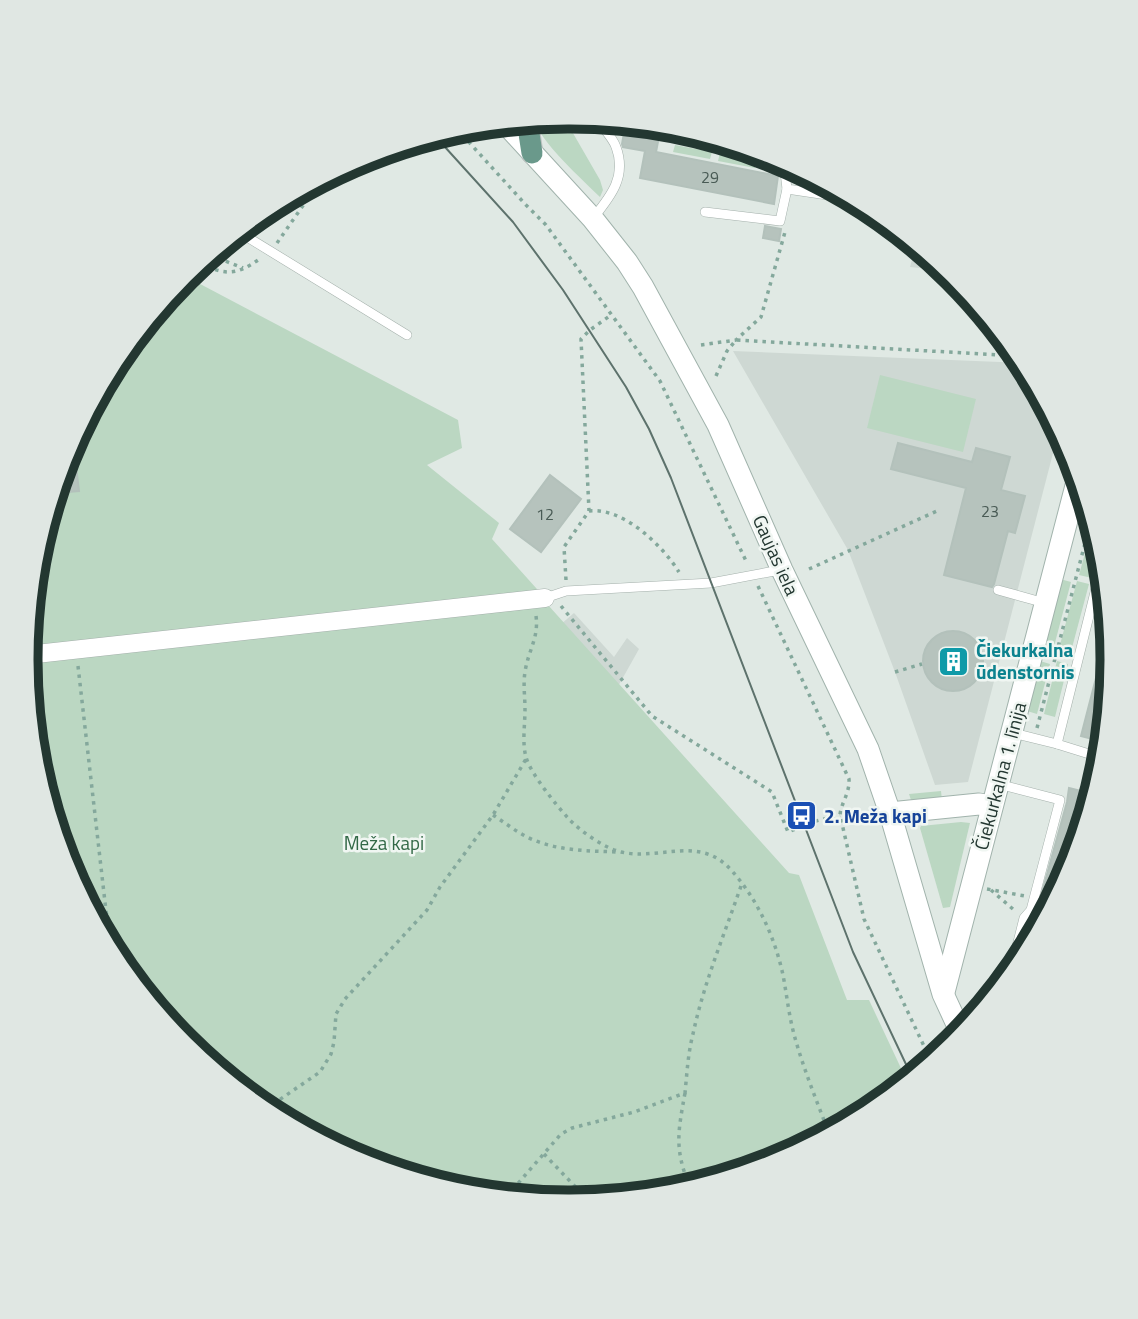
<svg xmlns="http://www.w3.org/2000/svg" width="1138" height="1319" font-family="'Titillium Web',sans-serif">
  <rect width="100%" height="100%" fill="#e0e9e4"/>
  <!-- built -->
  <g fill="#ced8d3">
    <polygon points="916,245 947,271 910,267"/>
    <polygon points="733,351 1023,363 1059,430 968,782 935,785 895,672 848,550"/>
    <polygon points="574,613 614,657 627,638 639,649 616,690 560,625"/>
  </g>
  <!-- green -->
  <g fill="#bbd7c2">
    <path d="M562,117L566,121L600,180L603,190L600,197C584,181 538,140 535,120Z"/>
    <polygon points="675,145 712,152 710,159 673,152"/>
    <polygon points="720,153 756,160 755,168 718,161"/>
    <polygon points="185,276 458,420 462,448 427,465 499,523 492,539 545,598 548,605 789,873 799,875 847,1000 869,1000 907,1081 870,1111 776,1161 674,1192 569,1202 463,1192 361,1161 267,1111 185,1043 118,961 67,867 37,765 26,659 37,553 68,451 118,358"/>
    <polygon points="880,375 976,399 963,452 867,428"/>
    <polygon points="1087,546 1100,549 1092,578 1079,575"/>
    <polygon points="1060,579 1071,582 1052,654 1042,652"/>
    <polygon points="1077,581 1089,584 1069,659 1057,656"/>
    <polygon points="1040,661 1050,664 1037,714 1027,711"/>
    <polygon points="1057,661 1068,664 1055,717 1044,714"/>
    <polygon points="941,791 942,800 914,802 911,800 909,794"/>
    <polygon points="961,822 970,823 950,907 943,908 920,828 921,826"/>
  </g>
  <!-- building -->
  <g fill="#b6c3bd" stroke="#b3c1bb" stroke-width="2">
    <polygon points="626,122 661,126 656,152 778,176 774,204 640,178 645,151 623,147 622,144"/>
    <polygon points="765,226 781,229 779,241 763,238"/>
    <polygon points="73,441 79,491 55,493 68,451"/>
    <polygon points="898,443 972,462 976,448 1010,457 1001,490 1025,496 1015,533 1008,531 994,584 992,587 944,575 966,488 891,469"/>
    <polygon points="550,475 581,499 541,552 510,529"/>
    <circle cx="953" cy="661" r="30"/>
    <polygon points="1097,674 1110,678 1104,742 1081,736"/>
    <polygon points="1069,788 1093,794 1070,868 1038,927 1033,925 1067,802"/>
  </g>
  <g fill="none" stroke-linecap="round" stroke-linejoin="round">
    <defs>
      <g id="lane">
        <polyline points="677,137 766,155"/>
        <polyline points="772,157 784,164 787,189 834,196 843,193"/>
        <polyline points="705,212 780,221 787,189"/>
        <path d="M594,217C611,196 627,176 616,147C613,138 603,128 597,120"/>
        <polyline points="239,232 407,335"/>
        <polyline points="998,590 1045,603"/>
        <polyline points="545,598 566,591 711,583 780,570"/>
        <polyline points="1013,733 1057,744 1102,758"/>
        <polyline points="1057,744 1102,564"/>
        <polyline points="998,784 1060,800 1031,910 1024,918 1016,950 1020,961"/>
      </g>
      <polyline id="street" points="27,655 545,598"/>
      <g id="secondary">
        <polyline points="505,123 593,219 627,262 643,287 718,425 782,570 868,749 890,813 943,994 961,1033"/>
        <polyline points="890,813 979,804 992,806"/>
        <polyline points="944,992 1078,478"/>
      </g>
      <polyline id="primary" points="527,121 532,153"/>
    </defs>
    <!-- lane casing -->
    <use href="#lane" stroke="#a4b0ab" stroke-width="10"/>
    <!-- street casing -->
    <use href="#street" stroke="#a4b0ab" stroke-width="19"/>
    <!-- secondary casing -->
    <use href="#secondary" stroke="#a1b3ac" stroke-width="23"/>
    <!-- primary casing -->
    <use href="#primary" stroke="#bdc3c1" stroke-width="23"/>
    <!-- path -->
    <g stroke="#84a89c" stroke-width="3.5" stroke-dasharray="3.5 5" stroke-linecap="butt">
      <polyline points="457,129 526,205 546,225 660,381 747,563"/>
      <polyline points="458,137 470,126"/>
      <polyline points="277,243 311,194 325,178"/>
      <polyline points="210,255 243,268"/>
      <path d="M199,264C228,275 235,276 261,258"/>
      <polyline points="701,345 736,340 761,317 785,232"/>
      <polyline points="716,376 727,351 736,340 1018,356"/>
      <path d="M589,511C623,507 662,545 679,572"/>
      <polyline points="1086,541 1098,544"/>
      <polyline points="809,569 937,511"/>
      <polyline points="566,580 564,547 589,511 581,339 590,330 611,315"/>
      <polyline points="34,584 39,638"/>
      <path d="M758,586L849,779C850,793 841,803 840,815L864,919L931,1061"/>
      <polyline points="561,606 652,716 772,792 788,832 812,822 840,815"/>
      <path d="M536,616C539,638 528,651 525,672C523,684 525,697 525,709C525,725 522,743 526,757C530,773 557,806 568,818C580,831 604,848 621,852C660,861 700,834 732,871C758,900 775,938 783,975C787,996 789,1017 795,1038C804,1070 817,1102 829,1133"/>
      <polyline points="1109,653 1111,654"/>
      <polyline points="78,666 106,911 115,956"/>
      <polyline points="895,672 922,664"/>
      <polyline points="1037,728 1091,520"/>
      <path d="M493,815C507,824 520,835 536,841C562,851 591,851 619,852"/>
      <polyline points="987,889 1025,896"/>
      <polyline points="991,890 1014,910"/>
      <polyline points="183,1040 211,1049"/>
      <path d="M685,1093C678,1132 674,1149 690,1187"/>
      <polyline points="266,1109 320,1072 331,1054 334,1042 336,1014 345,999 427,910 440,887 493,815 526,759"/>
      <polyline points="544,1154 588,1200"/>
      <path d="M507,1196L561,1134L572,1128L634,1112L685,1093C687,1073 688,1053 693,1034C704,982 725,933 742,883"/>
    </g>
    <!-- lane -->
    <use href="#lane" stroke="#fff" stroke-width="9"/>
    <!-- street -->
    <use href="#street" stroke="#fff" stroke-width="18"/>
    <!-- secondary -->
    <use href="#secondary" stroke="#fff" stroke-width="21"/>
    <!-- primary -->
    <use href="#primary" stroke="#6a998b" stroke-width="21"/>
    <!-- tram -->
    <polyline stroke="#5d726c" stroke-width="2" points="435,136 513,222 563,290 626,387 649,429 671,478 853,952 912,1077"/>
  </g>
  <!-- icons -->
  <defs>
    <symbol id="building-square" viewBox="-11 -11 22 22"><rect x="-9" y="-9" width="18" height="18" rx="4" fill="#0f9aa8" stroke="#f0f6f2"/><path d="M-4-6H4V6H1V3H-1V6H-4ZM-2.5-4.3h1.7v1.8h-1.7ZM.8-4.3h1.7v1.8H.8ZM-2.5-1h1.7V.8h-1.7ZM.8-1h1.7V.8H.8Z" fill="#fff"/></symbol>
    <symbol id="bus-square" viewBox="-11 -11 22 22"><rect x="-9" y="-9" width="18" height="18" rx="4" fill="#1a4fb4" stroke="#f0f6f2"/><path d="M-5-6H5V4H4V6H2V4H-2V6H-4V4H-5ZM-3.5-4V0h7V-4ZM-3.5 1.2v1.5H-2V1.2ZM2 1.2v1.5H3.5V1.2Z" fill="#fff"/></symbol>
  </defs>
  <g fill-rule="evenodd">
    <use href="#building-square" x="936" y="644" width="35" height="35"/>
    <use href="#bus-square" x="784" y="798" width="35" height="35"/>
  </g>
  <g text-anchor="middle" stroke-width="5" stroke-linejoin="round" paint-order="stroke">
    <!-- number labels -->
    <g font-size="16" fill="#485a54">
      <text x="710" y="183">29</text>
      <text x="990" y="517">23</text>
      <text x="545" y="520">12</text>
    </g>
    <!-- street labels -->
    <g font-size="19" fill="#233731" stroke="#f0f6f2">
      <text transform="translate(776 555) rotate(66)" y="7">Gaujas iela</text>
      <text transform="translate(1000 776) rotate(-75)" y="7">Čiekurkalna 1. līnija</text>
    </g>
    <!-- culture labels -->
    <g font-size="19" font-weight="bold" fill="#0d838f" stroke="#f0f6f2" text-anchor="start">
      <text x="976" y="657">Čiekurkalna<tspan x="976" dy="22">ūdenstornis</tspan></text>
    </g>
    <!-- transit labels -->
    <g font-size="19" font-weight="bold" fill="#164399" stroke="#f0f6f2" text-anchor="start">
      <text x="824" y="823">2. Meža kapi</text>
    </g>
    <!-- park labels -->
    <g font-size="19" fill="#326846" stroke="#f0f6f2">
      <text x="384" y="850">Meža kapi</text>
    </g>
  </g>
  <!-- crop -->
  <path d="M0 0H1138V1319H0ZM568 129H570A530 530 0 0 1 1100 659V660A530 530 0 0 1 570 1190H568A530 530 0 0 1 38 660V659A530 530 0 0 1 568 129Z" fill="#e0e7e3" fill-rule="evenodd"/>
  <path fill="none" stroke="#233731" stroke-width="9" d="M568 129H570A530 530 0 0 1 1100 659V660A530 530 0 0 1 570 1190H568A530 530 0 0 1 38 660V659A530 530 0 0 1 568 129Z"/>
</svg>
